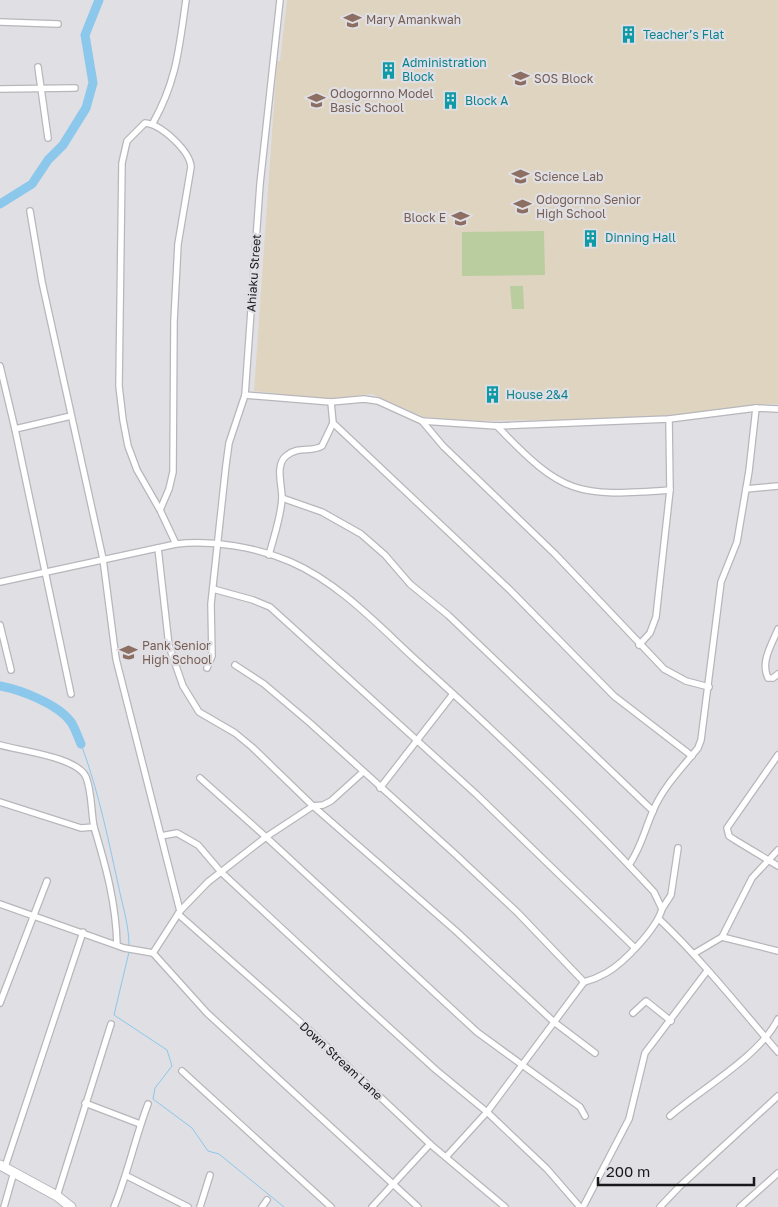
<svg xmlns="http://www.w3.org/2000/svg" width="778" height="1207" font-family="'Golos Text',sans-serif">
  <rect width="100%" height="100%" fill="#dfdfe4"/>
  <!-- education -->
  <polygon fill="#dfd4c0" points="287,0 778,0 778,404 763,404 678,415 603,419 478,421 424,417 372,394 327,399 254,391 277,61 280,61"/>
  <!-- green -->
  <g fill="#b9cd9f">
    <polygon points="544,231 545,275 462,276 462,232"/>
    <polygon points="510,286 523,286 524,309 512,309"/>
  </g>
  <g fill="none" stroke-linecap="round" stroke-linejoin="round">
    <!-- stream -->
    <g stroke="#8cc7ec" stroke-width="1">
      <path d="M81,744C99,792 109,843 120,893C124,911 129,927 129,946"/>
      <polyline points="129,952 114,1015 167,1050 172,1066 155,1088 153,1099 192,1128 208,1151 219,1154 284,1207"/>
    </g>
    <!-- river -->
    <g stroke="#8cc7ec" stroke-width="9">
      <polyline points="0,204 32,184 48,160 63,145 86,108 93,83 85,35 99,0"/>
      <path d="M0,686C21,690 58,704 71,722C75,728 78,737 81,744"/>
    </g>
    <defs>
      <g id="minor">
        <polyline points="0,22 58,24"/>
        <polyline points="38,67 48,138"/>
        <polyline points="0,89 75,88"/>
        <path d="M153,123C177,80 179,48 186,0"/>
        <polyline points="30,211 42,282 103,559 116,659 180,911"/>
        <polyline points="0,366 15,429 71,694"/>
        <polyline points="245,395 331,402 364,399 378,401 422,421 497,426 669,419 756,408 778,409"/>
        <polyline points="422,421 443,446 555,554 664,669 686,681 709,687"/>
        <polyline points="333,423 510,590 614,696 692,756"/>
        <path d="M497,426C563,495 576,497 670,490L669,419"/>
        <polyline points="15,429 71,416"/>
        <polyline points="746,489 778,486"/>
        <polyline points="282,498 322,512 361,534 385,555 410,584 448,615 653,811"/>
        <path d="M160,510L169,489L173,472L174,321L178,244L191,167C190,151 161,124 145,123L127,141L122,163L119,386L123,420L128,446L137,470L160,510L176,544"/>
        <polyline points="158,548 169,646 183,686 199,712 235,733 252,747 313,806 456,931 554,1022 595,1053"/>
        <path d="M269,555C274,536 281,517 282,498C282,485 275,465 286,456C299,445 311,453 322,446L333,423L331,402"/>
        <path d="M0,582L176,544C214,540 256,547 291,562C339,583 378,625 416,660C497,733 580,812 654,892L662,909C657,928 624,963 606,973C599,977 592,980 584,982L487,1112L446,1157"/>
        <polyline points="213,589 253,600 270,607 476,794 635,948"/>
        <polyline points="0,625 11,670"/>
        <path d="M778,629C772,644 760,662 768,678H773L778,674"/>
        <polyline points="639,645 650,633 656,617 670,490"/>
        <polyline points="235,665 264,684 310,723 454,853 518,913 584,982"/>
        <polyline points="207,668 212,656 211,604 226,465 229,443 245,395 260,184 280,0"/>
        <path d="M0,745C21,751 77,757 86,777C92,792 91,812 94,827L81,828L0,802"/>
        <polyline points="778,755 727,828 729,836 735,840 778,866"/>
        <polyline points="200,778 266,837 477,1032 580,1107 585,1116"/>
        <polyline points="380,788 453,694"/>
        <path d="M94,827C106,867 116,903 117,945"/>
        <polyline points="161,836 177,833 198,845 221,872 359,1000 436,1070 487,1112 547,1169 580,1207"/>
        <path d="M629,865C642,846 644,831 653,811C663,787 682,768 698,748L701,740L721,582L737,542L749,471L756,408"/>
        <polyline points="0,904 124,948 153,953 207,1013 418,1207"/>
        <polyline points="662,909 671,895 678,848"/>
        <polyline points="178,914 307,1028 430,1144 505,1207"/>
        <path d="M660,920C702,960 739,1007 778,1052"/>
        <polyline points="722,937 778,951"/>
        <polyline points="153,953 180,911 208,882 266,837 313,806 323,805 331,801 363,772"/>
        <polyline points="695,953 722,937 752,878 778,850"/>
        <polyline points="0,1003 47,881"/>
        <polyline points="633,1013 646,1001 671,1021"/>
        <polyline points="182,1071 331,1207"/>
        <polyline points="85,1103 140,1124"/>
        <path d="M670,1116C701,1089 760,1056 778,1019"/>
        <polyline points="5,1167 83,932"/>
        <polyline points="127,1176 188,1207"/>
        <polyline points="57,1196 111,1024"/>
        <polyline points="4,1207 14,1172"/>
        <path d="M114,1207C128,1173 135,1138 148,1104"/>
        <polyline points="200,1207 210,1175"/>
        <polyline points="262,1207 267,1200"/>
        <polyline points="372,1207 430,1144"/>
        <polyline points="583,1207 629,1119 645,1053 707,971"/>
        <polyline points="660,1207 679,1187 778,1096"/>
        <polyline points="740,1207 778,1173"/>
      </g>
      <polyline id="secondary" points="0,1165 57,1196 71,1207"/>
    </defs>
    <!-- minor casing -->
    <use href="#minor" stroke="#b7b6bb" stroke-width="8"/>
    <!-- secondary casing -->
    <use href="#secondary" stroke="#b7b6bb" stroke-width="11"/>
    <!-- minor -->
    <use href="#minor" stroke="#fff" stroke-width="5.5"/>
    <!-- secondary -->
    <use href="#secondary" stroke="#fff" stroke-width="9"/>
  </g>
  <!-- icons -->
  <defs>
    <symbol id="school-bare" viewBox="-9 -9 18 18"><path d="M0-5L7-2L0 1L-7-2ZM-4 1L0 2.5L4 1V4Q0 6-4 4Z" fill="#8d6e63" stroke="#dfdfe4" stroke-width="2.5" paint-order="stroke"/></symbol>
    <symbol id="building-bare" viewBox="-9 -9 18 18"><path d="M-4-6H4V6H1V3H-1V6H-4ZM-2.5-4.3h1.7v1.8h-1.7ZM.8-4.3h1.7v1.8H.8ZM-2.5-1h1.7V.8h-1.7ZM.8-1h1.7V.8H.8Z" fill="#0f9aa8" stroke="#dfdfe4" stroke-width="2.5" paint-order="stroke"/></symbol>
  </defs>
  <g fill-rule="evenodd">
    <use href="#school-bare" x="340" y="8" width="25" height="25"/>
    <use href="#building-bare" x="616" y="22" width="25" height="25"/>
    <use href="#building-bare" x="376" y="58" width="25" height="25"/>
    <use href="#school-bare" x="508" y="66" width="25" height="25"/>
    <use href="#school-bare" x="304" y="88" width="25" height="25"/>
    <use href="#building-bare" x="438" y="88" width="25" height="25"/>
    <use href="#school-bare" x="508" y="164" width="25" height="25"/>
    <use href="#school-bare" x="510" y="194" width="25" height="25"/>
    <use href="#school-bare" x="448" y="206" width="25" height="25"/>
    <use href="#building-bare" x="578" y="226" width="25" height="25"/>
    <use href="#building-bare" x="480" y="382" width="25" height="25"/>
    <use href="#school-bare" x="116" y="640" width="25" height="25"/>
  </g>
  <g text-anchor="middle" stroke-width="4.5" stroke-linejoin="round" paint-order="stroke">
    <!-- education labels -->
    <g font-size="12" fill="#785e54" stroke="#dfdfe4" text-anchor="start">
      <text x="366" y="24">Mary Amankwah</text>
      <text x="534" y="83">SOS Block</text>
      <text x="330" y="98">Odogornno Model<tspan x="330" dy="14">Basic School</tspan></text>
      <text x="534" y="181">Science Lab</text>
      <text x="536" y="204">Odogornno Senior<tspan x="536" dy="14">High School</tspan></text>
      <text x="446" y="222" text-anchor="end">Block E</text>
      <text x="142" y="650">Pank Senior<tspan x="142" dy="14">High School</tspan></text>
    </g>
    <!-- culture labels -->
    <g font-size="12" fill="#0d838f" stroke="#dfdfe4" text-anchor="start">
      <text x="643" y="39">Teacher’s Flat</text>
      <text x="402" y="67">Administration<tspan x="402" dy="14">Block</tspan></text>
      <text x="465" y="105">Block A</text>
      <text x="605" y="242">Dinning Hall</text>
      <text x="506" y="399">House 2&amp;4</text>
    </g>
    <!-- street labels -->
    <g font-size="12" fill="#19191b" stroke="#dfdfe4">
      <text transform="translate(254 273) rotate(-86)" y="4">Ahiaku Street</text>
      <text transform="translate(341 1061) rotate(43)" y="4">Down Stream Lane</text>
    </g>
  </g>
  <!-- scale -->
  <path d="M598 1177v8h156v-8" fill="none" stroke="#19191b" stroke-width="2.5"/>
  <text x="606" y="1177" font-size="15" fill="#19191b" stroke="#dfdfe4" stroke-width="4" paint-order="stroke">200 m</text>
</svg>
